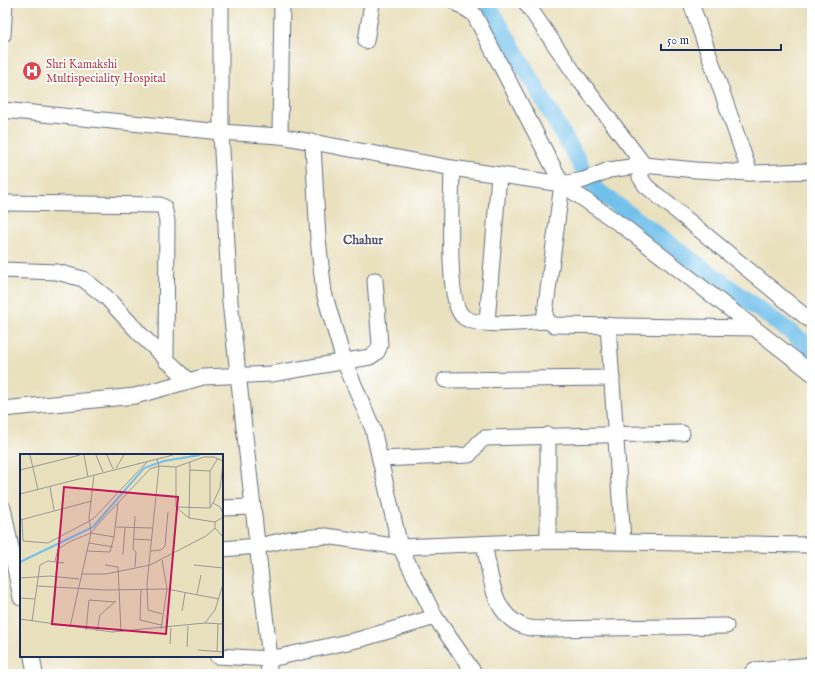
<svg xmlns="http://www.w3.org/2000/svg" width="815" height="677" font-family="'IM FELL English',serif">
  <rect width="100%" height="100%" fill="#fff"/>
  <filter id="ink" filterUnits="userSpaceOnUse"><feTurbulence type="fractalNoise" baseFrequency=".025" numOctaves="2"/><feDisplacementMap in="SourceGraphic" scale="8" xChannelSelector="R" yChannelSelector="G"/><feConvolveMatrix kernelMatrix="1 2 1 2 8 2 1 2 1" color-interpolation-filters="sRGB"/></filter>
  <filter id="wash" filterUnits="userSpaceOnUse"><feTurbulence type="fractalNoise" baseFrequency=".012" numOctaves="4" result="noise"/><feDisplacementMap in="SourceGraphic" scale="16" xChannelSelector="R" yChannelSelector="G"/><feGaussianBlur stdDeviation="0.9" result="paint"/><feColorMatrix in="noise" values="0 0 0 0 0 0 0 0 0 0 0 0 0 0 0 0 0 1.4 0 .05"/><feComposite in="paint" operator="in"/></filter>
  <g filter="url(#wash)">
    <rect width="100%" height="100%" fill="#e9e0bd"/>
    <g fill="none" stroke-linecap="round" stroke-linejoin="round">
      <!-- canal -->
      <polyline stroke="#70c0eb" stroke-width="17" points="487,3 594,188 812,348"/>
    </g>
  </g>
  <g filter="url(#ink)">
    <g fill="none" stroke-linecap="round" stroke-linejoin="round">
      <defs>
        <g id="minor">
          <polyline points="221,3 221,132 230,302 270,659 268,674"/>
          <polyline points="457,3 474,14 562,184 545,313 547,321 554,325 754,328"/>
          <polyline points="526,3 575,74 644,165 640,177 646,186 812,322"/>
          <polyline points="691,3 750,173"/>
          <polyline points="3,35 5,3"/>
          <polyline points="366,41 372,3"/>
          <polyline points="3,110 221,132 280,136 452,168 562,184 627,229 812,373"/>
          <polyline points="280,136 282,3"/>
          <polyline points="313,144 318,239 324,293 344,361 373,429 400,547 435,617 475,674"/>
          <path d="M452,168C452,193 444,307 465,318C482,328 528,322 547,321"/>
          <polyline points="562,184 584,180 609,170 644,165 696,170 750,173 812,171"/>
          <polyline points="3,203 160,205 164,207 167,221 166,361"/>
          <polyline points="3,270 57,272 83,279 106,297 141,335 188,380"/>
          <polyline points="487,322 499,175"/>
          <polyline points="608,325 623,541"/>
          <polyline points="445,380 612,378"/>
          <polyline points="3,409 135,396 203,377 271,374 370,357 377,352 380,345 375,280"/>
          <polyline points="548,435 548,541"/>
          <path d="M380,459L469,455C475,449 477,442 485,438L682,433"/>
          <polyline points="3,508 21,598"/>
          <polyline points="222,508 253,507"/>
          <path d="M484,544C491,574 491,614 523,626C531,630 542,628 551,629L726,626"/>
          <polyline points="222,549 258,546 290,539 326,536 400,547 548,541 812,545"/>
          <polyline points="32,656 35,674"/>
          <polyline points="217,656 270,659 361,639 435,617"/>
          <polyline points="751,674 754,670 812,665"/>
        </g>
      </defs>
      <!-- minor casing -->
      <use href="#minor" stroke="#636d7f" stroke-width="17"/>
      <!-- minor -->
      <use href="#minor" stroke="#fff" stroke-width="15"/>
    </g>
  </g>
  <!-- icons -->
  <defs>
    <symbol id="hospital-disc" viewBox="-11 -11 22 22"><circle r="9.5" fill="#e0444e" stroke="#fff"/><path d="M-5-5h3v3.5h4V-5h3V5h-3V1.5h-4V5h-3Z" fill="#fff"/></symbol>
  </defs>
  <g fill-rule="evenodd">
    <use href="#hospital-disc" x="21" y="60" width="22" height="22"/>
  </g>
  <g text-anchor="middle" stroke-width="3.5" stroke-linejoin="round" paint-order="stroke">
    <!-- health labels -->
    <g font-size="12" fill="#be3a42" stroke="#fff" text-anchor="start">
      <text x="46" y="68">Shri Kamakshi<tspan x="46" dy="14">Multispeciality Hospital</tspan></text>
    </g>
    <!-- neighbourhood labels -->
    <g font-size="13" font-weight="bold" fill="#59556d" stroke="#fff">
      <text x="363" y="244">Chahur</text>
    </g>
  </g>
  <!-- overview -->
  <g transform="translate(20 454)">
    <rect width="203" height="203" fill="#e9e0bd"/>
    <path fill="none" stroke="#70c0eb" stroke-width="2" d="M0,108L73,73L124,14L144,7L180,1"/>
    <path fill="none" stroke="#979997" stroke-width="1" d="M10,1L18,36M64,1L68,23M76,1L83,18M87,1L93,15M137,5L139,12L127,130L128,156L142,160M170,8L169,64L195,68M156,13V53L169,64M96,14L104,1M0,16L60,1M170,16L190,17M30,33L34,56M0,40L153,1M193,49L200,34L203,10M156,53L190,54L193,49L200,53L203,60M190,54V17L198,4M2,65L3,87L28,89L73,65L128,7M0,66L72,47M96,73L132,74M195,74L203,83M71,79L69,64L74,21M113,85L131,86M69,89L93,93M67,97L90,98L94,83M131,97L141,96L145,92L148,58M103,101L105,73M35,107L38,95L51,87L71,79L94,83L98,49M85,111L98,113L101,178M174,111L203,114M115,113L116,98L113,95L115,62M61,120H86L130,111L186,82L195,74V68L203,63M0,124L30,122L59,125M17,132L86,136L147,135L199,145M121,135L120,166L141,171M177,140L181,121M0,144L15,145M162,157L165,139M0,165L92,178L185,169L203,170M12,167L20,111L28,107L44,109M185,169L195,156L203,130M32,170L36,133M50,173L71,79L80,68L130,15L139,12L156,13L184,3H194L203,7M141,175L147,135L142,106M66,176L69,146L95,148M77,177L80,161L96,147M150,190L151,174M167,193L168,172M178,196L203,198M197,197L198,170"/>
    <path fill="#c2185b" fill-opacity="0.15" stroke="#c2185b" stroke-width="2" d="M44,33L158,43L146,180L32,170Z"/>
    <rect width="203" height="203" fill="none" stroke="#1b2f5e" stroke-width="2"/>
  </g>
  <!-- margin -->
  <rect width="815" height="677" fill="none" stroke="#fff" stroke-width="16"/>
  <!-- scale -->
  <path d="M661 44v6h120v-6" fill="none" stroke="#1b2f5e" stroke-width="2"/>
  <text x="667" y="44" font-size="12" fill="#1b2f5e" stroke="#ffffff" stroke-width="3" paint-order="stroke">50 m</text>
</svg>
